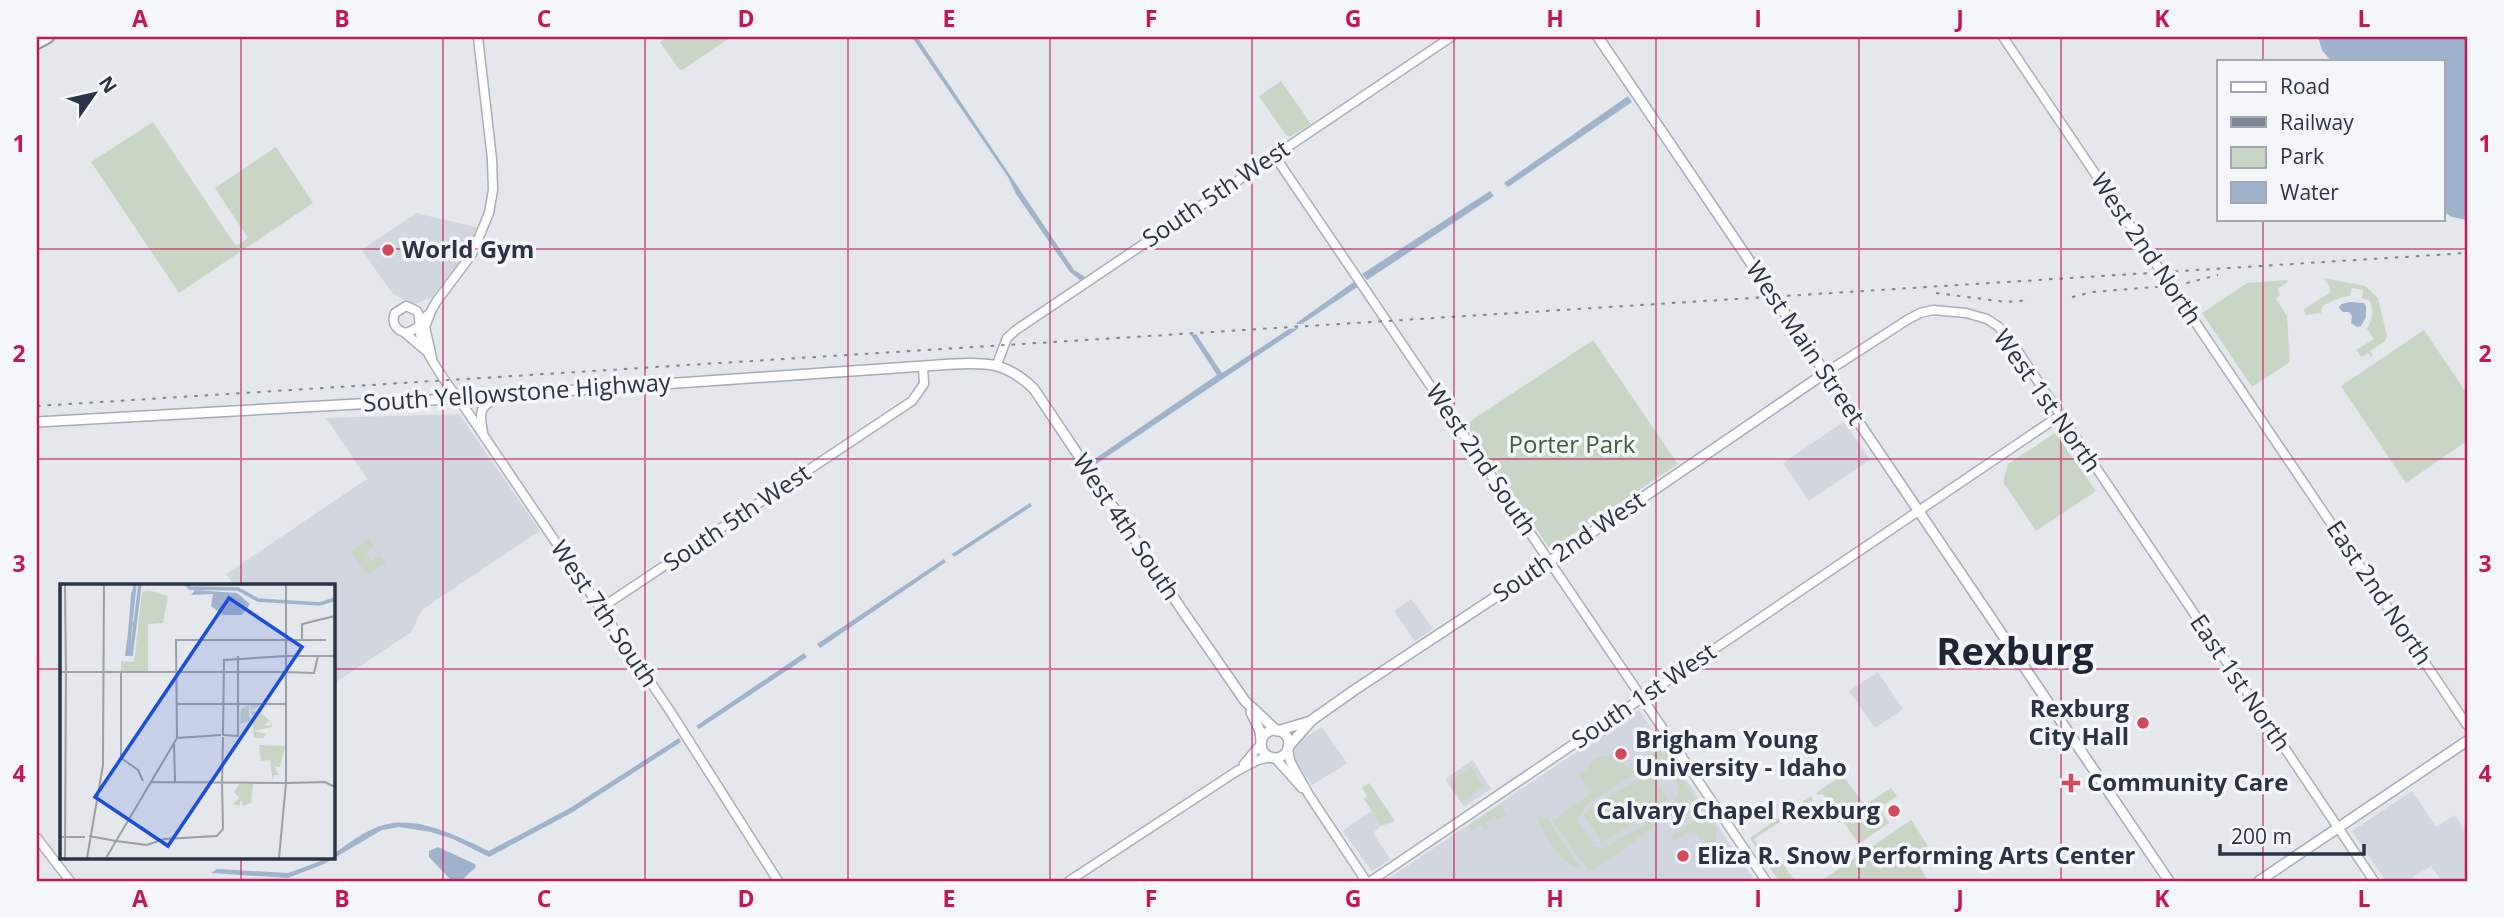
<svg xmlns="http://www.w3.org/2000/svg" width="2504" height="918" font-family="'Open Sans',sans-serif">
  <rect width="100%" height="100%" fill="#e4e7ec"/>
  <!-- built -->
  <g fill="#d2d6de">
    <polygon points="416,213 479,228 466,253 432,297 412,305 392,293 362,250"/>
    <polygon points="459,414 540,531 422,610 411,632 333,684 332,586 234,585 226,574 367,479 326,418"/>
    <polygon points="1844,422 1870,460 1809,501 1783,463"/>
    <polygon points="1411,599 1433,629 1415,641 1394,611"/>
    <polygon points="1878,672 1903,709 1875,728 1849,691"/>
    <polygon points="1639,710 1755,881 1385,881"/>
    <polygon points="1322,727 1347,763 1312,785 1293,757 1293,752 1297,743"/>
    <polygon points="1473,760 1491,789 1464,807 1445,779"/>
    <polygon points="2412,791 2436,827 2455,815 2467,834 2467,881 2442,881 2431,866 2407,881 2386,881 2352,831"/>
    <polygon points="1371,811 1381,826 1373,833 1390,859 1372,871 1343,831"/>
  </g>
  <!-- green -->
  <g fill="#c9d6c5" fill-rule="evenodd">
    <polygon points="667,37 731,37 682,70 679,69 660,42"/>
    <polygon points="1281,81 1311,124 1290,137 1286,135 1259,96"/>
    <polygon points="153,122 236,246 248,238 215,188 276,147 313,203 179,293 91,162"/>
    <path d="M2323,278L2365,286L2378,298L2387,336L2385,341L2370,351L2373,356L2371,357L2368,353L2361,357L2356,350L2374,339L2367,329C2372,321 2375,309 2369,300L2362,298L2363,290L2352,288L2350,296C2344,296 2326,303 2322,307L2321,313L2305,315L2304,309L2331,292L2329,285Z"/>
    <polygon points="2287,280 2288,282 2277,289 2280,295 2276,299 2287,316 2290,362 2252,387 2202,313 2247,283"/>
    <polygon points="2424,330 2467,394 2467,441 2406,483 2341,386"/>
    <polygon points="1593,340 1678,464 1550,549 1466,424"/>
    <polygon points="2055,433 2096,491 2036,531 2003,482 2008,464"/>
    <polygon points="369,538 374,546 366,553 371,561 380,556 386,563 367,575 351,551"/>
    <path d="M1662,746L1695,799L1675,810L1673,814L1600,865L1590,871L1588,870L1552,821L1591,793L1579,775L1589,768V763L1603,755L1606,757L1616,751L1628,769ZM1657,765C1674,771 1686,786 1673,803C1664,815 1623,837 1608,846L1599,848L1590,846L1593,843L1578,820L1586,805L1644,768Z"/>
    <polygon points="1471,767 1484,786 1462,802 1449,782"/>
    <polygon points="1650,771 1669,801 1602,843 1583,814"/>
    <polygon points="1842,775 1865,805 1891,788 1897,796 1879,808 1889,823 1859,844 1842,820 1838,823 1835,818 1838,815 1823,794 1818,795 1816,793"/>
    <polygon points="1369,783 1395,821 1381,826 1364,799 1367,796 1362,788"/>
    <polygon points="1811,796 1813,800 1754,839 1759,847 1758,850 1750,838"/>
    <polygon points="1500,805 1507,814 1498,820 1495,816 1485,823 1489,833 1481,824 1471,830 1468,826"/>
    <polygon points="1706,813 1717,830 1715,844 1707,849 1696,832 1693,834 1690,831 1674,841 1670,837"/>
    <path d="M1538,816L1548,819L1580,868C1562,865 1542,833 1538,816Z"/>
    <polygon points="1911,820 1928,846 1909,859 1915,868 1919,866 1929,881 1821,881"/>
    <polygon points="1761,855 1765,856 1770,863 1778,857 1795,881 1779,881"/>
  </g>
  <!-- water -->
  <g fill="#9fb4cc">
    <polygon points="912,37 917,37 1074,270 1085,277 1080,280 1070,272 1016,194 1008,177"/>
    <polygon points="2318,37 2467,37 2467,220 2452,217 2443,211 2443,61 2331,61 2322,50"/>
    <polygon points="1628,96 1632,102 1508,187 1504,183"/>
    <polygon points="1490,191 1494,196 1367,280 1362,274"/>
    <polygon points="1355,281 1359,286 1302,324 1295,324"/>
    <polygon points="2351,302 2364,303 2366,306 2366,317 2361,326 2357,327 2351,323 2352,316 2349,312 2343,312 2339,308 2341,304"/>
    <polygon points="1299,328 1096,464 1093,460 1217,375 1191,335 1196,334 1222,373 1289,329"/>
    <polygon points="1030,503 1032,506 954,557 952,554"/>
    <polygon points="944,559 946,562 820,648 817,644"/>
    <polygon points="804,653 807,657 699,729 696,726"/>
    <path d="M679,738L681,742L573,812L489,857L453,839L431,832L399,827L382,830L324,864L288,878L211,873L217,869L288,873L332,857L333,854C348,844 363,832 380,826C417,814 456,836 489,851L570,808Z"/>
    <polygon points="438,847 475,864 476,867 461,881 452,881 429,857 429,851"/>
  </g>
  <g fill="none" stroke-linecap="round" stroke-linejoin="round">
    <defs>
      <g id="secondary">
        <polyline points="2003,37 2467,725"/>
        <polyline points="1274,155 1766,881"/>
        <polyline points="430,314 425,327 432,358"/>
        <polyline points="420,321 430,313 436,302 472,254 489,213 493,190 492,159 478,37"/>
        <path d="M418,327L407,333C396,331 391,323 395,313L406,306L417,311C422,320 417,328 421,337C427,357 452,391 465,408L670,711L778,881"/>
        <polyline points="405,333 425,350"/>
        <polyline points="997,364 1007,338 1016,330 1451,37"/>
        <polyline points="1825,373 1907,320 1920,313 1933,310 1966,313 1987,319 1999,327 2019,353 2374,881"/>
        <path d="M483,433C479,410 479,408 499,396"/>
        <polyline points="601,608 912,401 924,384 923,368"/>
        <polyline points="1288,749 1290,761 1309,795 1366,881"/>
        <polyline points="1275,758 1302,788"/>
        <polyline points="1244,764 1261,744"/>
        <polyline points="37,838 70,881"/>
        <polyline points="1069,881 1237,771 1258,760 1271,757"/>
        <polyline points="1371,881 2059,416"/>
      </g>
      <g id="primary">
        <polyline points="1598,37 2169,881"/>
        <path d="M37,422L448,399L953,364C989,362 1007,363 1034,389L1182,610L1245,701L1276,730"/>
        <polyline points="1251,712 1260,731 1261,741"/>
        <circle cx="1275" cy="744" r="14"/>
        <polyline points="1277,731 1311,721"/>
        <polyline points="1288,747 1312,720 1353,691 1550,561 1825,373"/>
        <polyline points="2259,881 2467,741"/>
      </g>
      <polyline id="highway" points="37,43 48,37"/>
    </defs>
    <!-- secondary casing -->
    <use href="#secondary" stroke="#a9aeb7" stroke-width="11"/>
    <!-- primary casing -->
    <use href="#primary" stroke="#a3abb8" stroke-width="12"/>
    <!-- highway casing -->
    <use href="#highway" stroke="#8b94a3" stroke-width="14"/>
    <!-- secondary -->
    <use href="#secondary" stroke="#fff" stroke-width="8"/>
    <!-- primary -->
    <use href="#primary" stroke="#fff" stroke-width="9"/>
    <!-- highway -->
    <use href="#highway" stroke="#fff" stroke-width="10"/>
    <!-- rail -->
    <g stroke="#7d8696" stroke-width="2" stroke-dasharray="3.5 7" stroke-linecap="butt">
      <polyline points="1936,293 2006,302 2030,300"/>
      <polyline points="2072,297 2093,292 2179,285 2218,275"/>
      <polyline points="37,406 2467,253"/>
    </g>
  </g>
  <!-- grid -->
  <path fill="none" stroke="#c2185b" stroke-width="2" stroke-opacity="0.55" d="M241,37V586M443,37V881M645,37V881M848,37V881M1050,37V881M1252,37V881M1454,37V881M1656,37V881M1859,37V881M2061,37V881M2263,37V61M2263,219V881M37,249H2467M37,459H2467M37,669H61M332,669H2467M241,857V881"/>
  <!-- markers -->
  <g fill="#d1495b" stroke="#f4f6f9" stroke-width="2.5">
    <circle cx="388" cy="250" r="7"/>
    <circle cx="2143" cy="723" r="7"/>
    <circle cx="1621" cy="754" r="7"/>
    <path d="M2067.5 772.5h7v7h7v7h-7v7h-7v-7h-7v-7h7z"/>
    <circle cx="1894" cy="811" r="7"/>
    <circle cx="1683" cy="856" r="7"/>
  </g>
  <g text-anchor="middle" stroke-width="7" stroke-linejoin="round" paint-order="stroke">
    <!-- street labels -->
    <g font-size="24" fill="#2b3445" stroke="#f4f6f9">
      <text transform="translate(1216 194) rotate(-34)" y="8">South 5th West</text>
      <text transform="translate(2146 249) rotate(56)" y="8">West 2nd North</text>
      <text transform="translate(1805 343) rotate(56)" y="8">West Main Street</text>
      <text transform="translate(517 393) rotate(-4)" y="8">South Yellowstone Highway</text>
      <text transform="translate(2047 401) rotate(55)" y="8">West 1st North</text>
      <text transform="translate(1481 460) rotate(56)" y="8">West 2nd South</text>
      <text transform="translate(737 518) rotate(-34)" y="8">South 5th West</text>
      <text transform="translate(1126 527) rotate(56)" y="8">West 4th South</text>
      <text transform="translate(1569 547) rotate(-34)" y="8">South 2nd West</text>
      <text transform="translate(2379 593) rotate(56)" y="8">East 2nd North</text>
      <text transform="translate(604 614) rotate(56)" y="8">West 7th South</text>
      <text transform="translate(2240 683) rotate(56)" y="8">East 1st North</text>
      <text transform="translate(1644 696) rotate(-34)" y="8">South 1st West</text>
    </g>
    <!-- poi labels -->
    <g font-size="24" font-weight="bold" fill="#2b3445" stroke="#f4f6f9" text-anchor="start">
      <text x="402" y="258">World Gym</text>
      <text x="2129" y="717" text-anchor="end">Rexburg<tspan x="2129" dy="28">City Hall</tspan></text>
      <text x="1635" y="748">Brigham Young<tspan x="1635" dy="28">University - Idaho</tspan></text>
      <text x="2087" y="791">Community Care</text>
      <text x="1880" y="819" text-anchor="end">Calvary Chapel Rexburg</text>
      <text x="1697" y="864">Eliza R. Snow Performing Arts Center</text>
    </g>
    <!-- park labels -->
    <g font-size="24" fill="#3f6138" stroke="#f4f6f9">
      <text x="1572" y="453">Porter Park</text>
    </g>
    <!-- town labels -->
    <g font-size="38" font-weight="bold" fill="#1d2536" stroke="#f4f6f9">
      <text x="2015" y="665">Rexburg</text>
    </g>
  </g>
  <!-- overview -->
  <g transform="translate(60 584)">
    <rect width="275" height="275" fill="#e4e7ec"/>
    <path d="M88,6L108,12L103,39L88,40V87H61V77L74,78L82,8ZM189,121V134L194,135L191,127L197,128L200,122L191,125V121L205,122L201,129L210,137L204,141L209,142L211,138L212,143L194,147L206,150L203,154H194L192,136L180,140L181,125ZM199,161L225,162L220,183L214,182L219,191H214L213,198L210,176L201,177ZM179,200H193L191,219L183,222L181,216L179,222L173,220L179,214L174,208Z" fill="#c9d6c5"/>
    <path d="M135,6L177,9L190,20L182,31H163L151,22L153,10L131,11Z" fill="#9fb4cc"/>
    <path fill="none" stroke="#9fb4cc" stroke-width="3.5" d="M126,0L130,4L178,5L198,16L260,20L275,15M71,36L75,0M72,70H67L71,39L75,40M68,71L73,8M71,72L80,0"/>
    <path fill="none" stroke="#9a9fa9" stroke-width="2" d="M5,0L6,88M242,56V40L275,32M226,72H275M0,88H226M61,88V174L78,186L83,197M226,88L254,89L258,72M116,120H226M163,151L178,152V72M163,151L164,76L226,72M117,154L116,56H266M114,160L115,198M91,198L226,199V0M162,199L163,153M29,252L56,257M0,253H25M56,257L87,261L104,255L157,252L163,245L162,199M5,274L6,88M27,274L43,181L44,0M46,274L117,154L161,151M219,274L226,199L265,198L275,203"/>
    <path fill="#1d4ed8" fill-opacity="0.15" stroke="#1d4ed8" stroke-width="3.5" d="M169,14L242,63L108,262L35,213Z"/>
    <rect width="275" height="275" fill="none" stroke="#2b3445" stroke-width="3.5"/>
  </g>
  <!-- border -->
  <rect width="2504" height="918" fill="none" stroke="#f4f6f9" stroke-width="77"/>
  <!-- legend -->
  <rect x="2217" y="60" width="228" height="161" fill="#f4f6f9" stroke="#a4a8b1" stroke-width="2"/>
  <rect x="2231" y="82" width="35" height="10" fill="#ffffff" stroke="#a4a8b1" stroke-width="2"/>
  <text x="2280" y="94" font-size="21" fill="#2b3445">Road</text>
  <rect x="2231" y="117" width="35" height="10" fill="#7d8696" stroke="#a4a8b1" stroke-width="2"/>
  <text x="2280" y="130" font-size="21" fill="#2b3445">Railway</text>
  <rect x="2231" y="147" width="35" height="21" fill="#c9d6c5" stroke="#a4a8b1" stroke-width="2"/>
  <text x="2280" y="164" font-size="21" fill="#2b3445">Park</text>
  <rect x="2231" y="182" width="35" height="21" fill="#9fb4cc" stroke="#a4a8b1" stroke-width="2"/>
  <text x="2280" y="200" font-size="21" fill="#2b3445">Water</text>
  <!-- north arrow -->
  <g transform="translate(94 94) rotate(56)" stroke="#f4f6f9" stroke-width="5" paint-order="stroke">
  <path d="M0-5L12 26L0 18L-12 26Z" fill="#2b3445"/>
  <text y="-10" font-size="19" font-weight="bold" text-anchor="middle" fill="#2b3445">N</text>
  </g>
  <!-- scale -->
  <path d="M2220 844v10h144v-10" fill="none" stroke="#2b3445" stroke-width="3.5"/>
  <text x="2231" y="844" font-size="21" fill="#2b3445" stroke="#f4f6f9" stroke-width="5" paint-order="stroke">200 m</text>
  <rect x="38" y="38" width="2428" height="842" fill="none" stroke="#c2185b" stroke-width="2.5"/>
  <g font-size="23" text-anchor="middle" font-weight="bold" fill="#c2185b">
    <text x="140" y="27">A</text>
    <text x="342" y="27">B</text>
    <text x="544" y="27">C</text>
    <text x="746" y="27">D</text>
    <text x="949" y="27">E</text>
    <text x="1151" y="27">F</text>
    <text x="1353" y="27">G</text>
    <text x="1555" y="27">H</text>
    <text x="1758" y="27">I</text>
    <text x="1960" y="27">J</text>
    <text x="2162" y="27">K</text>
    <text x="2364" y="27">L</text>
    <text x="19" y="152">1</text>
    <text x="2485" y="152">1</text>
    <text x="19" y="362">2</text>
    <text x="2485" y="362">2</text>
    <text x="19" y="572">3</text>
    <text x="2485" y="572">3</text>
    <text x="19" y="782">4</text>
    <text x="2485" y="782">4</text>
    <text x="140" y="907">A</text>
    <text x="342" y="907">B</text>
    <text x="544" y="907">C</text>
    <text x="746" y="907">D</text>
    <text x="949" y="907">E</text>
    <text x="1151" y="907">F</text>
    <text x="1353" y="907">G</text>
    <text x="1555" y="907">H</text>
    <text x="1758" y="907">I</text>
    <text x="1960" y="907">J</text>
    <text x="2162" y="907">K</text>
    <text x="2364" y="907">L</text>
  </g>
</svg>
